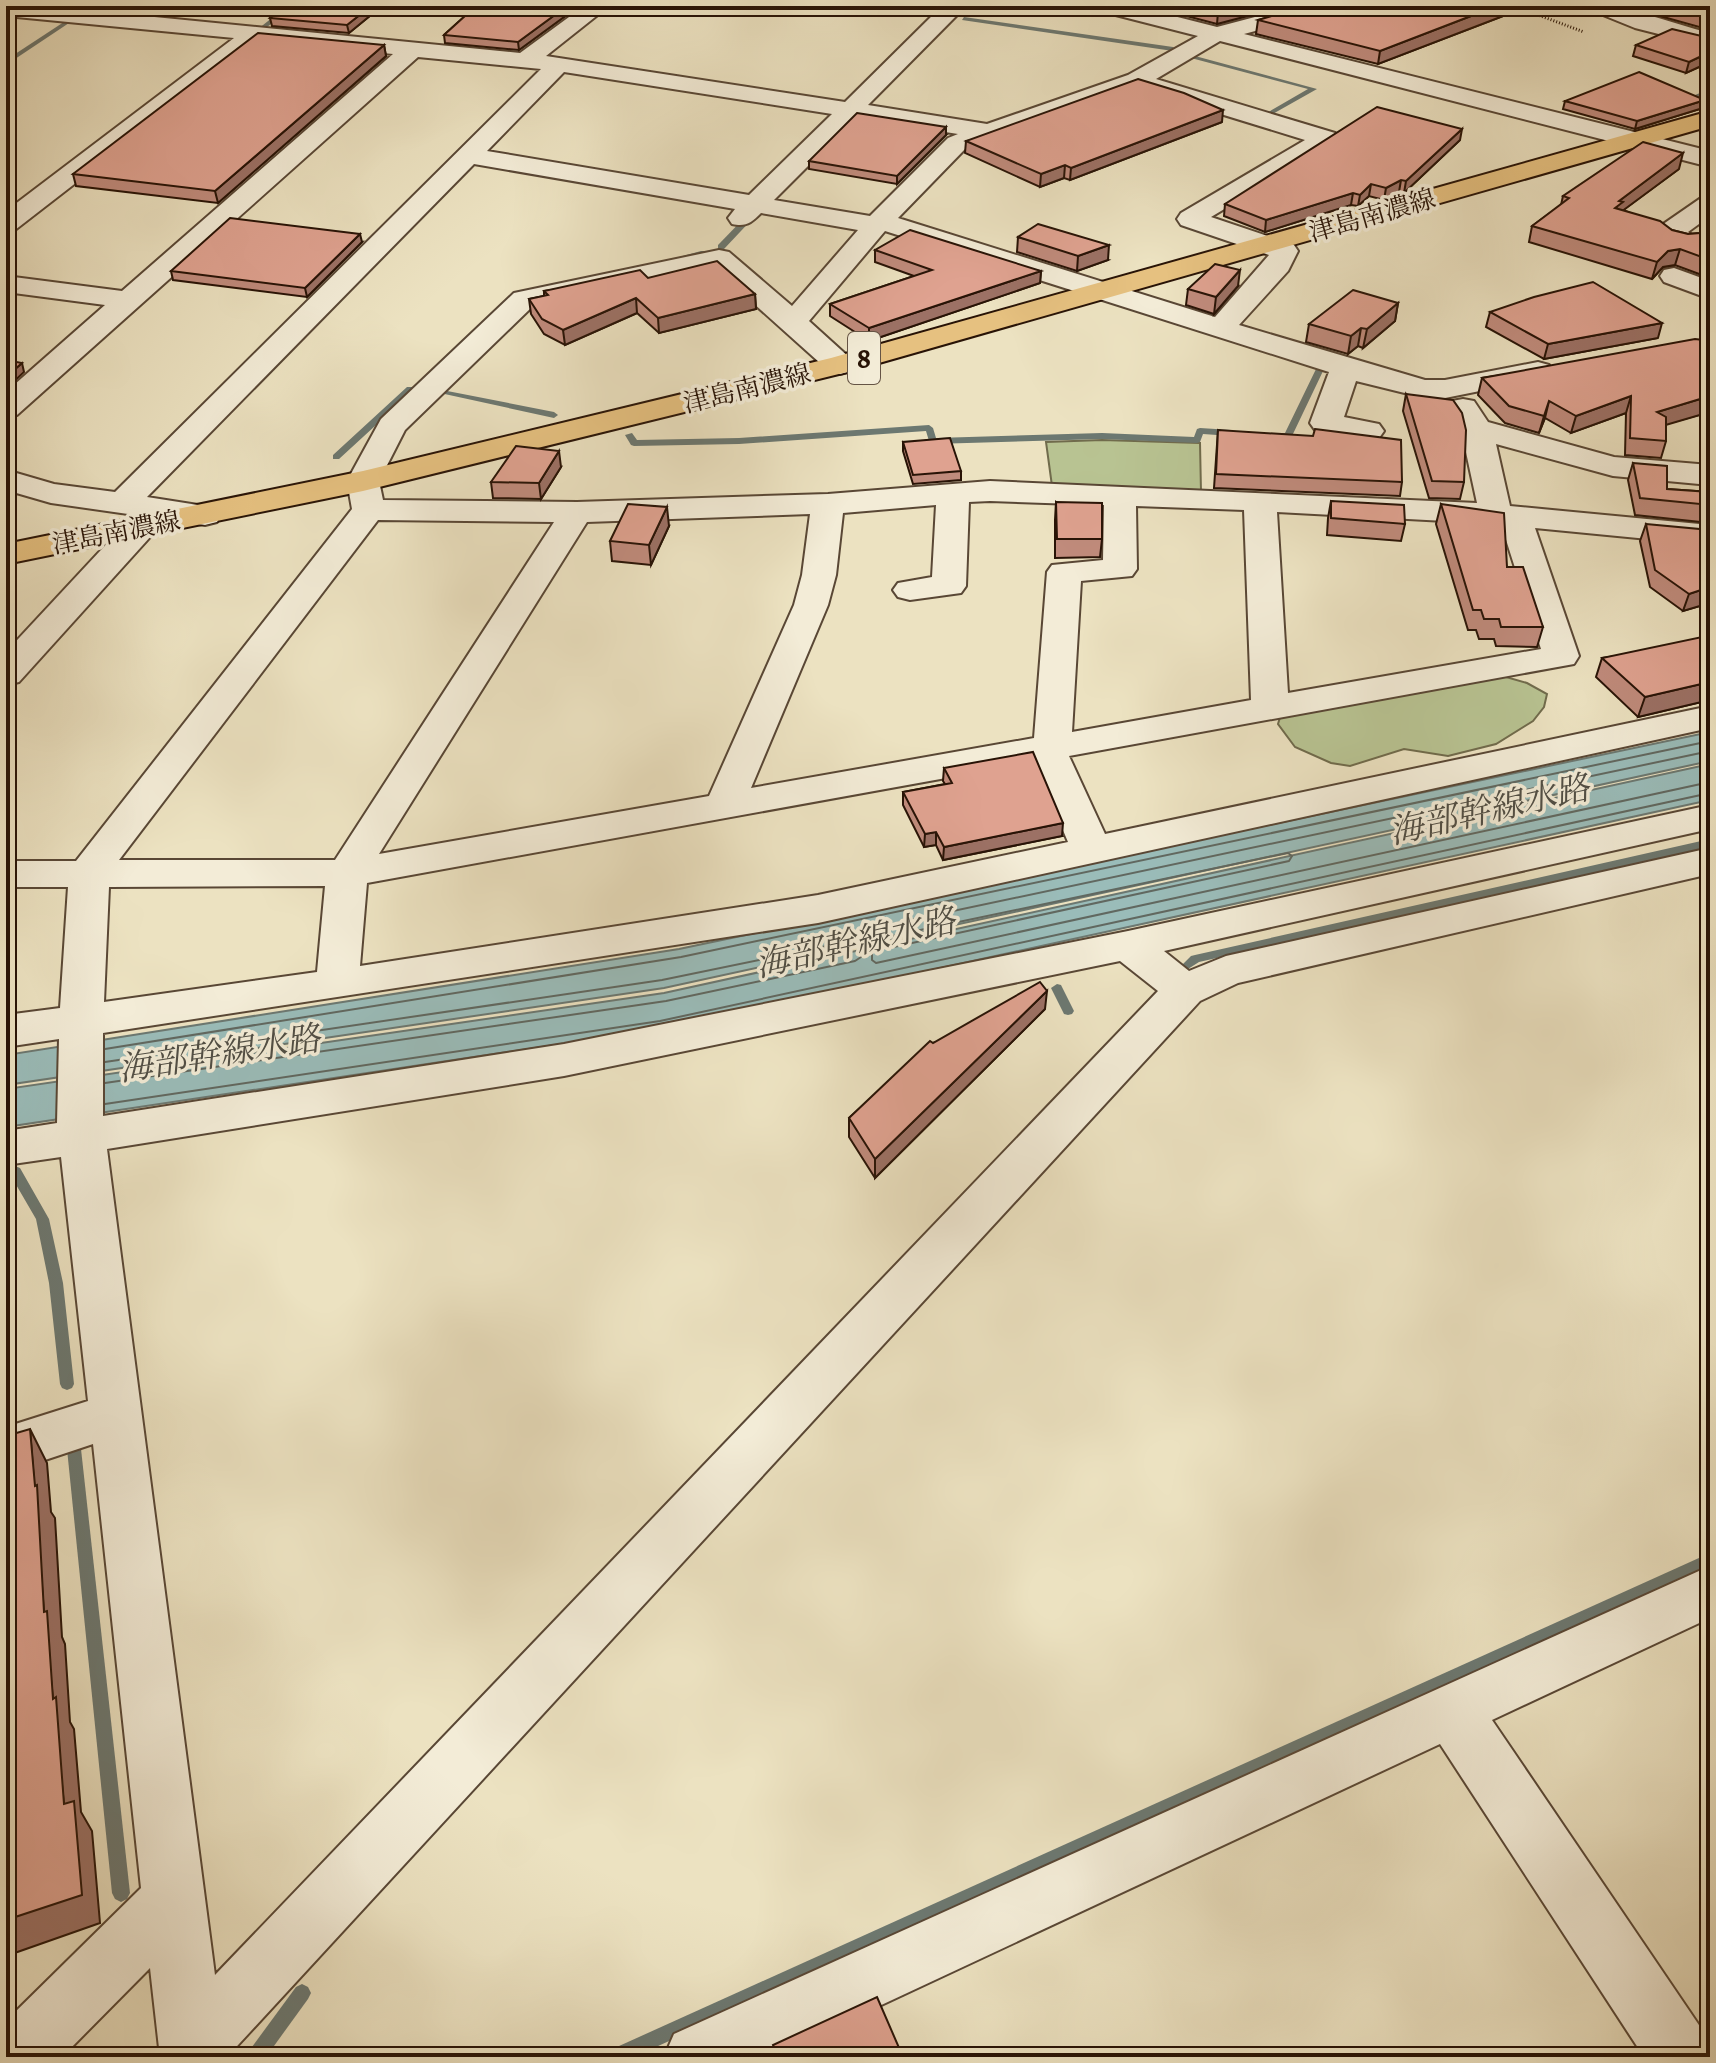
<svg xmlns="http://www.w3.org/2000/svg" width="1716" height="2063" font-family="Alegreya,'Noto Serif JP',serif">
  <rect width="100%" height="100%" fill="#ece2c1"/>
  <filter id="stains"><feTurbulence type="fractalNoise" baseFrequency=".0025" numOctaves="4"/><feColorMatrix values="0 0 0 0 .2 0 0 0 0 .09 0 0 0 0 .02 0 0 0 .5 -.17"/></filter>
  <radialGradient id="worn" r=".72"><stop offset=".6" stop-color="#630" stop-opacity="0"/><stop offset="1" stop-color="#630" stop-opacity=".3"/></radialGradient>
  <!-- green -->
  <g fill="#b8c392" stroke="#706b4c" stroke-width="2">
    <polygon points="1102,440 1200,443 1201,492 1052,486 1046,442"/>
    <polygon points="1499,675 1527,683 1547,694 1544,707 1533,721 1496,744 1448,756 1404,749 1350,766 1331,763 1295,747 1278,724 1281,714"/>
  </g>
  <!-- water -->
  <g fill="#9abcb9" stroke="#6c7871" stroke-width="2">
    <polygon points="1710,732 1710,761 664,988 6,1085 6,1055 679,949"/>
    <polygon points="1710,764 1710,800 661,1029 6,1127 6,1089 664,993"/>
  </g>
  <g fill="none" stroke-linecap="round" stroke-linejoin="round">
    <!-- shore -->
    <g stroke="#616860" stroke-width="2">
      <polyline points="1710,751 868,929 865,934 872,946 872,960 876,963 1710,782"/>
      <polygon points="1288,853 1292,856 1289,861 889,948 884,942 887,937"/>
      <polyline points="105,1049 681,957 1710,741"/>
      <polyline points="105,1062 662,980 851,941 859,943 863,950 861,957 855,961 666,1001 105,1083"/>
      <polyline points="105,1104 660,1021 1710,793"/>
    </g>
    <!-- stream -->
    <g fill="#6c7871" fill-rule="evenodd">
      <polygon points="86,6 93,6 81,14 77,14 77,12"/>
      <polygon points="287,6 294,6 262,31 258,31 258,29"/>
      <polygon points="964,17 1173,47 1176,49 1173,51 962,20"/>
      <polygon points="70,18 75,19 6,65 6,60"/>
      <polygon points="1191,56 1195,56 1317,89 1269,116 1265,116 1265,114 1308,89 1191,58"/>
      <polygon points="1710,89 1710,93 1699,97 1710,101 1710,105 1690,97"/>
      <polygon points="749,213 756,215 724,249 718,249 718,245"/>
      <polygon points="701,251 704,251 704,255 665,264 661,262"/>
      <polygon points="1317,367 1324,369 1292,436 1288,439 1271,437 1271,433 1285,433"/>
      <polygon points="422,382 429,384 421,392 412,392 339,459 333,459 333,455 407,387 416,387"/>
      <polygon points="437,389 554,412 558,415 554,418 440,393 436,391"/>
      <polygon points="929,425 933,428 936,438 1102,433 1194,437 1197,429 1200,428 1231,430 1235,433 1231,436 1203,434 1200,442 1197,443 1102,439 933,444 929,441 926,431 739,444 634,446 631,445 625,435 632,433 637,440 739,438"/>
      <polygon points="1710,839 1710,847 1199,962 1188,969 1182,965 1191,956 1195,955"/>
      <polygon points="1057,984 1061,985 1074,1011 1072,1014 1068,1015 1064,1014 1051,988"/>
      <polygon points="15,1166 20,1168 49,1219 63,1283 74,1384 72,1388 67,1390 62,1388 60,1384 49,1283 36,1219 11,1176 6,1177 6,1167"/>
      <polygon points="74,1443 79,1445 81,1449 130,1893 127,1899 121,1902 115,1899 112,1893 67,1449 69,1445"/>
      <polygon points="1710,1553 1710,1567 634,2057 605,2057 608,2051"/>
      <polygon points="302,1984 308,1987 311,1993 308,1999 266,2057 246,2057 249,2051 296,1987"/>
    </g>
    <defs>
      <g id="minor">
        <path d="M6,6H43L520,53L584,6H609L546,56L845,102L942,6H966L868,105L987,124L1128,75L1198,36L1100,11L1097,6H1134L1217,27L1297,6H1334L1331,11L1244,34L1710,151V167L1220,41L1156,79L1335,133L1338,138L1335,143L1211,217L1294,245L1298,251L1288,271L1239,325L1425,380H1445L1538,362L1549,365L1553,371L1549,377L1445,398H1425L1356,381L1344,417L1379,424L1384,431L1379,438L1368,440L1315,430L1310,423L1329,372L885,231L809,321L851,359L855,365L851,371L840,374L829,371L713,267L534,305L405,430L379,481L383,500L577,502L828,494L990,481L1477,503L1461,429L1448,408L1452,401L1463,399L1474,401L1488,422L1614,457L1710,465V485L1613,476L1496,444L1510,506L1710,525V545L1535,528L1579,656L1574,664L1069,756L1105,834L1710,706V728L818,923L103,1033V1116L564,1044L1128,931L1710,805V829L1164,951L1189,971L1226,956L1710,848V874L1238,983L1200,1001L227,2057H160L150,1968L62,2057H6V2021L141,1888L93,1444L6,1473V1427L88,1401L61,1157L6,1165V1131L57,1123L59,1039L6,1047V1015L60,1008L68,887H6V861H76L352,509L347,481L381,419L514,293L719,250L729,252L792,306L858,230L761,213C751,223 746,227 732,224L728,218L735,209L474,164L147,497L217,508L221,515L217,522L205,525L51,503L6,490V470L54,484L115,492L541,69L418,57L17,415L6,417V392L105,305L6,292V276L122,291L393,54L259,41L15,230L6,232V211L234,38L6,16ZM564,72L832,114L749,195L487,151ZM1136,88L1305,140L1181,213L1177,219L1181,225L1269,255L1215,317L898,218L966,148ZM856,118L958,134L948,138L870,216L774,200ZM990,501L1104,505L1103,560L1052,565L1047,572L1034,738L751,788L828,605L836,575L843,513L936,505L932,577L898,583L893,590L898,597L910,600L961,593L966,586L969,502ZM1136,506L1244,510L1251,700L1072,732L1081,581L1132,576L1137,569ZM1277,512L1501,524L1541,649L1288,693ZM810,514L802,575L794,605L709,796L379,854L587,522ZM378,520L554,522L335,860H119ZM1034,762L1068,842L818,895L360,966L367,883ZM325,886L317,972L104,1002L109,887ZM1120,961L1158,991L215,1975L107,1149L564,1076Z"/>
        <path d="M1590,6C1631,6 1670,23 1710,33V47L1635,28L1593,11Z"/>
        <path d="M1710,196V216L1688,232L1699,240L1695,246C1681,249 1664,245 1656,233L1659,227L1701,198Z"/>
        <polygon points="1674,268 1710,281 1710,299 1664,282 1660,276 1664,270"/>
        <polygon points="139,519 151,522 156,529 151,536 19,682 6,685 6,652 127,522"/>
        <polygon points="1710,1566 1710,1618 1492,1720 1705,2034 1710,2057 1644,2057 1440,1744 770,2057 664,2057 674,2034"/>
      </g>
      <polygon id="major" points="1710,111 1710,126 851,371 363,491 6,564 6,544 363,471 831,358"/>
    </defs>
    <!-- minor casing -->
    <use href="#minor" stroke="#594735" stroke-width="4"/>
    <!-- major casing -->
    <use href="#major" stroke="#281306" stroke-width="4"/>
    <!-- path -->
    <polyline stroke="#281306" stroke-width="3" stroke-dasharray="1 2" stroke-linecap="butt" points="1514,6 1584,32"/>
    <!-- minor -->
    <use href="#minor" fill="#f3ecd7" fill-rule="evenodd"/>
    <!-- major -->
    <use href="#major" fill="#e6c180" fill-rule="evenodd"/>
  </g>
  <!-- wall -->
  <g fill="#c08b7c" stroke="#281306" stroke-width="2">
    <polygon points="382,6 349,33 272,26 270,18"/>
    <polygon points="476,6 579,6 519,50 445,43 444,35"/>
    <polygon points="1176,6 1285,6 1217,24 1175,13"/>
    <polygon points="1307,6 1513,6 1511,13 1378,64 1256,34 1258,20"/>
    <polygon points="1624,6 1710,6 1710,30"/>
    <polygon points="1710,38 1710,62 1686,73 1633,56 1636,45"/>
    <polygon points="384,45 386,56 218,203 76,186 73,174"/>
    <polygon points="1565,101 1703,108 1635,129 1563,109"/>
    <polygon points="1222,122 1070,180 1064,178 1040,187 965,153 966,141"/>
    <polygon points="946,135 897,184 809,169 809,161"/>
    <polygon points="1460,140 1404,193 1399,192 1384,200 1369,196 1358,206 1351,205 1265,232 1224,216 1225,204"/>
    <polygon points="1679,169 1623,210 1672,230 1688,234 1700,233 1710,226 1710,278 1675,265 1663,267 1652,279 1529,242 1532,226 1561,205 1563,196"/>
    <polygon points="1018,237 1108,260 1077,271 1017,252"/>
    <polygon points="362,242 307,297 173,280 171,271"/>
    <polygon points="875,250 1041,271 1040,283 869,341 830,316 830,304 914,276 875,262"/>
    <polygon points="648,278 755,294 756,309 659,333 637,313 565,345 544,334 531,314 529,299 544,296 544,291"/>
    <polygon points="1238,286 1214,314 1186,305 1188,289"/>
    <polygon points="1398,303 1395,321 1363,348 1358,346 1348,354 1306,342 1309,324"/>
    <polygon points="1490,312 1658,338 1544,359 1486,327"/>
    <polygon points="1710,345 1710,412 1666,424 1666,441 1661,458 1625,455 1626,413 1571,433 1545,418 1539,433 1505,423 1478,395 1482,378"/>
    <polygon points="1406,394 1464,482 1460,499 1429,498 1403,411"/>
    <polygon points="1218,430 1402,482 1400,496 1214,488"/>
    <polygon points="903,442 961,471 961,480 913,484 903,451"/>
    <polygon points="1633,463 1667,489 1710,492 1710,523 1635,515 1628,480"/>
    <polygon points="561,467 541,499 493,498 491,482"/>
    <polygon points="1331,501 1405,524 1401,541 1327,535 1328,518"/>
    <polygon points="1056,502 1102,539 1100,557 1055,558 1055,520"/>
    <polygon points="1441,504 1507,567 1543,627 1537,647 1496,646 1494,639 1479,639 1476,630 1468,630 1436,524"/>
    <polygon points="1646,524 1710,603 1683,611 1650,587 1640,541"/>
    <polygon points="669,526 651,565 612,561 610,541"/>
    <polygon points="1710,644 1710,700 1638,717 1596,677 1602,658"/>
    <polygon points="944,768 1062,836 943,860 936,845 924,847 903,805 903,792 945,784 943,781"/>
    <polygon points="1045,1009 875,1178 849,1137 849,1118 933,1043"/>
  </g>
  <!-- shaded-wall -->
  <g fill="#9c7165" stroke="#281306" stroke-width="2">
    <polygon points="371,6 382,6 349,33 347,25"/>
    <polygon points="567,6 579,6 519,50 518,42"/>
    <polygon points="1242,6 1285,6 1217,24 1218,12"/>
    <polygon points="1497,6 1513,6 1511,13 1378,64 1380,51"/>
    <polygon points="384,45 386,56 218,203 215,191"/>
    <polygon points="1710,52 1710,62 1686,73 1689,62"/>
    <polygon points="1705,100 1703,108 1635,129 1637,121"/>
    <polygon points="1223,110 1222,122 1070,180 1071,168"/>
    <polygon points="946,127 946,135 897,184 897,176"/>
    <polygon points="1462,129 1460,140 1404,193 1406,181"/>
    <polygon points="1683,153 1679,169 1621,212 1611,223 1619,201"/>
    <polygon points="1065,165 1064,178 1040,187 1041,174"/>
    <polygon points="1401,180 1399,192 1384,200 1386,188"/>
    <polygon points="1371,184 1369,196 1358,206 1360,195"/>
    <polygon points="1353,193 1351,205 1265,232 1266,220"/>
    <polygon points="360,234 362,242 307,297 305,288"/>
    <polygon points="1109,245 1108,260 1077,271 1078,256"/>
    <polygon points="1680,249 1675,265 1663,267 1652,279 1657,262 1668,251"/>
    <polygon points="1240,270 1238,286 1214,314 1216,297"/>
    <polygon points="1041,271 1040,283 869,341 869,328"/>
    <polygon points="755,294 756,309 659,333 658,318"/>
    <polygon points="636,298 637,313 565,345 563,330"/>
    <polygon points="1398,303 1395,321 1363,348 1367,329"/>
    <polygon points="1662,323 1658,338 1544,359 1548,344"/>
    <polygon points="1361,328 1358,346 1348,354 1351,336"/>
    <polygon points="22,363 24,372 6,389 6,377"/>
    <polygon points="1631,396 1626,413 1571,433 1576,416"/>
    <polygon points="1710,396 1710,412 1652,429 1657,412"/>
    <polygon points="1549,401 1545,418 1539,433 1544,416"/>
    <polygon points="559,451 561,467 541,499 539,483"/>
    <polygon points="667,507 669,526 651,565 649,545"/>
    <polygon points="1710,587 1710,603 1683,611 1689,594"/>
    <polygon points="1710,682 1710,700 1638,717 1645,697"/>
    <polygon points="1063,823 1062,836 943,860 944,847"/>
    <polygon points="936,832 936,845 924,847 925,834"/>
    <polygon points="1047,991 1045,1009 875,1178 875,1159"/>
    <polygon points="30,1429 47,1463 51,1512 55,1518 62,1637 65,1644 70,1722 74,1729 81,1812 92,1831 100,1923 6,1956 6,1920 64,1804 44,1612"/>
  </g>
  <!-- building -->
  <g fill="#dfa290" stroke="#281306" stroke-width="2">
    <polygon points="285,6 371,6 347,25 270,18"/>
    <polygon points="476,6 567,6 518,42 444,35"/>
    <polygon points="1194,6 1242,6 1218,12"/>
    <polygon points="1307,6 1497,6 1380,51 1258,20"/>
    <polygon points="1663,6 1710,6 1710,19"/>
    <polygon points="1672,29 1710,38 1710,52 1689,62 1636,45"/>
    <polygon points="258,33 384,45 215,191 73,174"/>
    <polygon points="1639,72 1705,100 1637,121 1565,101"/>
    <polygon points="1138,79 1184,93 1223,110 1071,168 1065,165 1041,174 966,141"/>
    <polygon points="1377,107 1462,129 1406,181 1401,180 1386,188 1371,184 1360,195 1353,193 1266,220 1225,204"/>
    <polygon points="857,113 946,127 897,176 809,161"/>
    <polygon points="1643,142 1683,153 1619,201 1623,202 1615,208 1660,221 1672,230 1688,234 1700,233 1710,226 1710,260 1680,249 1668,251 1657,262 1532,226 1569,198 1563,196"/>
    <polygon points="230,218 360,234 305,288 171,271"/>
    <polygon points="1038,224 1109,245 1078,256 1018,237"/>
    <polygon points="910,230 1041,271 869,328 830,304 932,270 875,250"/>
    <polygon points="717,261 755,294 658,318 636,298 563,330 542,319 529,299 548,295 544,291 640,270 648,278"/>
    <polygon points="1215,264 1240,270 1216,297 1188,289"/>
    <polygon points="1593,282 1662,323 1548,344 1490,312 1534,297"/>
    <polygon points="1353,290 1398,303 1367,329 1361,328 1351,336 1309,324"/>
    <polygon points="1695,339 1703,340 1710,345 1710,396 1657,412 1666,417 1666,441 1630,438 1631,396 1576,416 1549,401 1544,416 1509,406 1482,378"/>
    <polygon points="6,360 22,363 6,377"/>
    <polygon points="1406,394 1453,400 1462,413 1466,430 1464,482 1432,481"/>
    <polygon points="1315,429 1401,440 1402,482 1216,474 1218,430 1313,436"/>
    <polygon points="950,438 961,471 913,475 903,442"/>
    <polygon points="516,446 559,451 539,483 491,482"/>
    <polygon points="1633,463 1667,466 1667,489 1710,492 1710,505 1640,498"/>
    <polygon points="1331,501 1404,505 1405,524 1331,518"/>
    <polygon points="1056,502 1102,503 1102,539 1057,539"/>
    <polygon points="628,504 667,507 649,545 610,541"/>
    <polygon points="1441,504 1504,513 1507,567 1523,567 1543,627 1501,627 1499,619 1484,619 1481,610 1473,610"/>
    <polygon points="1646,524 1710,530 1710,587 1689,594 1655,570"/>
    <polygon points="1702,637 1710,644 1710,682 1645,697 1602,658"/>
    <polygon points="1033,752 1063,823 944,847 936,832 925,834 903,792 952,783 944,768"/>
    <polygon points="1040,982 1047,991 875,1159 849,1118 930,1041 933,1043"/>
    <polygon points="30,1429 35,1486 37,1485 44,1612 47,1611 53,1699 56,1697 64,1804 74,1801 82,1895 6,1920 6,1436"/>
    <polygon points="877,1997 903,2057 758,2057 775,2050 773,2045"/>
  </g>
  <g text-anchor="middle" stroke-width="7" stroke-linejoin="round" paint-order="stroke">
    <!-- far-street labels -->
    <g font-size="26" fill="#281306" stroke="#f3ecd7">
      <text transform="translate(1372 215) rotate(-16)" y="9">津島南濃線</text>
      <text transform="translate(747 388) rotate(-14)" y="9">津島南濃線</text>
      <text transform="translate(116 532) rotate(-11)" y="9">津島南濃線</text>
    </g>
    <!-- shield labels -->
    <rect fill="#f3ecd7" stroke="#655445" stroke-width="2" x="848" y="332" width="32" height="52" rx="6"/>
    <g font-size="30" font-weight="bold" fill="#281306">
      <text x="864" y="368">8</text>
    </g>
    <!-- water labels -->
    <g font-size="34" font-style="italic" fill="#504e45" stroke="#f3ecd7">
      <text transform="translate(1489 809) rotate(-13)" y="12">海部幹線水路</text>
      <text transform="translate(855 942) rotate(-13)" y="12">海部幹線水路</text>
      <text transform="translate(219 1053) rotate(-9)" y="12">海部幹線水路</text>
    </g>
  </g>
  <!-- margin -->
  <rect width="1716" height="2063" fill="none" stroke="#ece2c1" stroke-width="32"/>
  <rect x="8" y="8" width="1700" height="2047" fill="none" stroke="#281306" stroke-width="4"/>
  <rect x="16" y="16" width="1684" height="2031" fill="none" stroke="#281306" stroke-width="2"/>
  <rect width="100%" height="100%" filter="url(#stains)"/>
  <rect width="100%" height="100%" fill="url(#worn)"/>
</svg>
